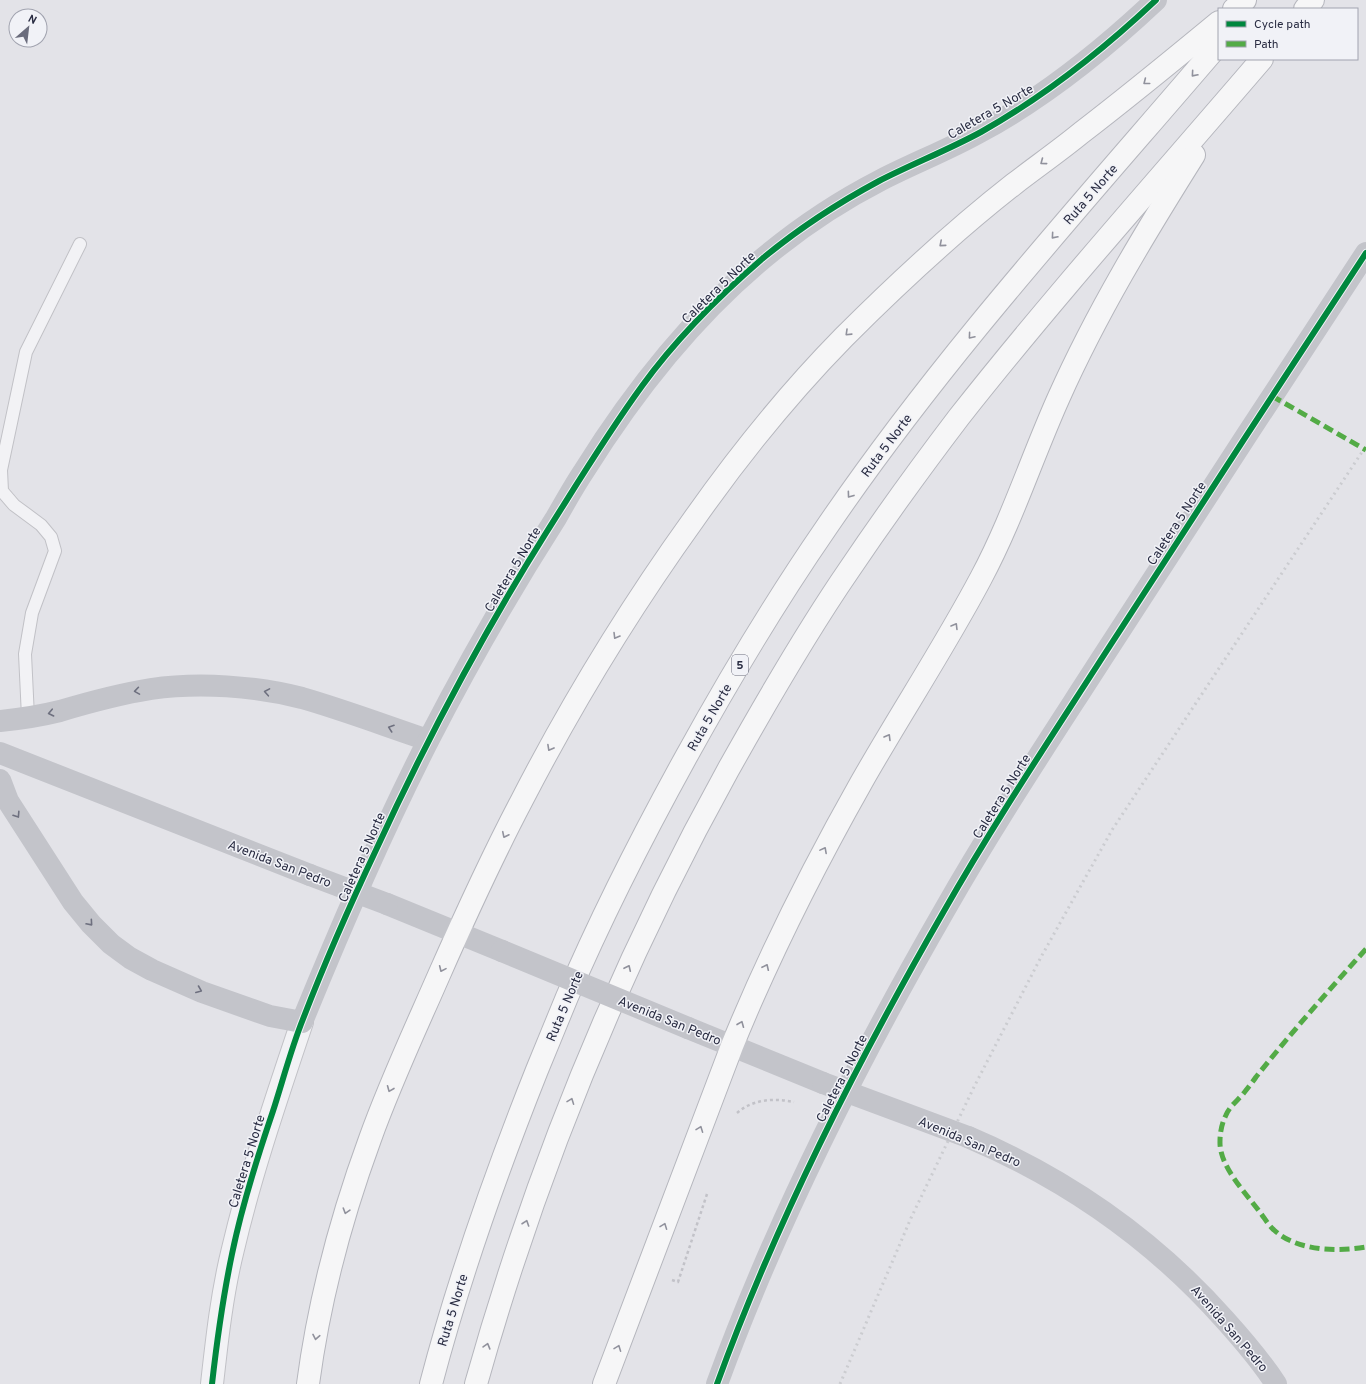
<svg xmlns="http://www.w3.org/2000/svg" width="1366" height="1384" font-family="Overpass,sans-serif">
  <rect width="100%" height="100%" fill="#e3e3e8"/>
  <g fill="none" stroke-linecap="round" stroke-linejoin="round">
    <defs>
      <polyline id="lane" points="28,717 25,654 32,613 55,551 51,537 41,525 14,505 2,491 1,470 26,352 80,244"/>
      <path id="street" d="M212,1384C217,1339 222,1293 233,1249C251,1172 277,1097 302,1022"/>
      <g id="highway">
        <polyline points="1234,9 1245,0"/>
        <polyline points="1305,9 1313,0"/>
        <path d="M308,1384C319,1301 341,1218 370,1139C390,1083 415,1030 439,975C465,916 492,857 522,800C572,703 630,608 694,519C739,455 789,393 844,337C898,283 954,231 1014,184C1036,167 1059,151 1081,133C1128,97 1173,60 1219,22"/>
        <path d="M431,1384C459,1277 496,1173 537,1070C547,1046 557,1021 567,997C602,915 643,835 686,757C729,679 775,602 826,528C943,356 1084,202 1219,44"/>
        <path d="M476,1384C536,1170 620,965 728,770C766,702 805,634 849,570C884,518 921,467 959,417C1056,294 1160,178 1262,59"/>
        <path d="M604,1384L732,1046C769,955 813,868 861,783C900,714 944,648 981,578C1012,520 1032,457 1059,397C1097,312 1145,233 1194,155"/>
      </g>
    </defs>
    <!-- lane casing -->
    <use href="#lane" stroke="#c1c1c6" stroke-width="14"/>
    <!-- street casing -->
    <use href="#street" stroke="#c1c1c6" stroke-width="24"/>
    <!-- highway casing -->
    <use href="#highway" stroke="#b5b6bd" stroke-width="24"/>
    <!-- path -->
    <g stroke="#c2c2c8" stroke-width="2.5" stroke-dasharray="3 3" stroke-linecap="butt">
      <path d="M737,1113C753,1099 774,1098 794,1102"/>
      <polyline points="672,1280 678,1282 707,1194"/>
    </g>
    <!-- lane -->
    <use href="#lane" stroke="#f2f2f5" stroke-width="12"/>
    <!-- street -->
    <use href="#street" stroke="#f2f2f5" stroke-width="22"/>
    <!-- secondary -->
    <g stroke="#c3c4ca" stroke-width="22">
      <path d="M0,721C20,719 40,716 60,711C90,702 120,694 151,689C199,682 255,686 302,698C344,710 386,726 428,740"/>
      <polyline points="0,753 310,875"/>
      <path d="M0,780L8,801L73,902L91,924L111,944L130,958L152,970L202,992L270,1016L302,1022C341,926 382,831 429,739C468,663 510,590 556,518C565,502 574,486 584,471C634,391 693,316 766,256C801,227 840,201 881,180C914,163 948,150 980,132C1045,97 1103,50 1156,0"/>
      <polyline points="387,904 502,951"/>
      <polyline points="688,1028 823,1083"/>
      <path d="M968,1137C1067,1179 1154,1240 1225,1320C1243,1340 1261,1361 1276,1384"/>
      <path d="M717,1384C777,1219 857,1062 944,911C994,823 1050,739 1104,655C1191,520 1278,387 1366,253"/>
    </g>
    <!-- highway -->
    <use href="#highway" stroke="#f6f6f7" stroke-width="22"/>
    <!-- rail -->
    <polyline stroke="#cbccd0" stroke-width="3" stroke-dasharray="2 4" stroke-linecap="butt" points="840,1384 911,1218 974,1087 1041,957 1112,830 1366,446"/>
    <!-- secondary-bridge -->
    <g stroke="#c3c4ca" stroke-width="22">
      <polyline points="310,875 387,904"/>
      <polyline points="502,951 688,1028"/>
      <polyline points="823,1083 968,1137"/>
    </g>
    <!-- quiet -->
    <g stroke="#53ab46" stroke-width="5" stroke-dasharray="10 5" stroke-linecap="butt">
      <polyline points="1272,396 1366,450"/>
      <path d="M1366,949C1328,991 1291,1033 1256,1077C1252,1083 1247,1089 1243,1094C1237,1101 1230,1106 1226,1115C1222,1123 1220,1132 1220,1141C1219,1166 1245,1192 1259,1211C1264,1217 1268,1225 1274,1230C1297,1251 1336,1252 1366,1247"/>
    </g>
    <defs>
      <g id="cycleway">
        <path d="M212,1384C217,1340 223,1297 232,1254C242,1205 257,1158 273,1111C283,1080 291,1049 303,1019C325,962 350,905 376,850C426,741 482,635 546,533C577,484 607,434 642,386C676,339 718,297 762,259C798,229 838,203 879,181C912,164 948,150 981,132C1045,96 1103,50 1156,0"/>
        <path d="M717,1384C777,1219 857,1062 944,911C994,823 1050,739 1104,655C1191,520 1278,387 1366,253"/>
      </g>
    </defs>
    <!-- cycleway casing -->
    <use href="#cycleway" stroke="#f1f2f7" stroke-width="8"/>
    <!-- cycleway -->
    <use href="#cycleway" stroke="#00873e" stroke-width="6"/>
  </g>
  <!-- one-way arrows -->
  <defs><path id="oneway-chevron" d="M-2-3.5L2.5 0L-2 3.5" fill="none" stroke-width="1.6" stroke-linecap="round" stroke-linejoin="round"/></defs>
  <g stroke="#90919c">
    <use href="#oneway-chevron" transform="translate(1194 74) rotate(131)"/>
    <use href="#oneway-chevron" transform="translate(1146 82) rotate(142)"/>
    <use href="#oneway-chevron" transform="translate(1043 162) rotate(143)"/>
    <use href="#oneway-chevron" transform="translate(1054 236) rotate(131)"/>
    <use href="#oneway-chevron" transform="translate(942 244) rotate(139)"/>
    <use href="#oneway-chevron" transform="translate(848 333) rotate(136)"/>
    <use href="#oneway-chevron" transform="translate(971 336) rotate(130)"/>
    <use href="#oneway-chevron" transform="translate(850 495) rotate(126)"/>
    <use href="#oneway-chevron" transform="translate(955 626) rotate(-59)"/>
    <use href="#oneway-chevron" transform="translate(616 636) rotate(121)"/>
    <use href="#oneway-chevron" transform="translate(888 737) rotate(-59)"/>
    <use href="#oneway-chevron" transform="translate(550 748) rotate(119)"/>
    <use href="#oneway-chevron" transform="translate(505 835) rotate(116)"/>
    <use href="#oneway-chevron" transform="translate(824 850) rotate(-62)"/>
    <use href="#oneway-chevron" transform="translate(766 967) rotate(-65)"/>
    <use href="#oneway-chevron" transform="translate(628 968) rotate(-65)"/>
    <use href="#oneway-chevron" transform="translate(442 969) rotate(114)"/>
    <use href="#oneway-chevron" transform="translate(741 1024) rotate(-68)"/>
    <use href="#oneway-chevron" transform="translate(390 1089) rotate(112)"/>
    <use href="#oneway-chevron" transform="translate(571 1101) rotate(-69)"/>
    <use href="#oneway-chevron" transform="translate(700 1129) rotate(-69)"/>
    <use href="#oneway-chevron" transform="translate(346 1211) rotate(107)"/>
    <use href="#oneway-chevron" transform="translate(526 1223) rotate(-71)"/>
    <use href="#oneway-chevron" transform="translate(664 1226) rotate(-69)"/>
    <use href="#oneway-chevron" transform="translate(316 1337) rotate(101)"/>
    <use href="#oneway-chevron" transform="translate(487 1346) rotate(-74)"/>
    <use href="#oneway-chevron" transform="translate(618 1348) rotate(-69)"/>
  </g>
  <g stroke="#6e707f">
    <use href="#oneway-chevron" transform="translate(137 691) rotate(171)"/>
    <use href="#oneway-chevron" transform="translate(267 692) rotate(-170)"/>
    <use href="#oneway-chevron" transform="translate(51 713) rotate(168)"/>
    <use href="#oneway-chevron" transform="translate(391 728) rotate(-161)"/>
    <use href="#oneway-chevron" transform="translate(17 815) rotate(57)"/>
    <use href="#oneway-chevron" transform="translate(90 923) rotate(49)"/>
    <use href="#oneway-chevron" transform="translate(199 990) rotate(22)"/>
  </g>
  <g text-anchor="middle" stroke-width="3" stroke-linejoin="round" paint-order="stroke">
    <!-- shield labels -->
    <rect fill="#f1f2f7" stroke="#656778" stroke-width="1" x="732" y="655" width="16" height="20" rx="3"/>
    <g font-size="12" font-weight="bold" fill="#292c42">
      <text x="740" y="669">5</text>
    </g>
    <!-- street labels -->
    <g font-size="13" fill="#292c42" stroke="#f1f2f7">
      <text transform="translate(990 111) rotate(-30)" y="5">Caletera 5 Norte</text>
      <text transform="translate(1090 194) rotate(-49)" y="5">Ruta 5 Norte</text>
      <text transform="translate(718 287) rotate(-44)" y="5">Caletera 5 Norte</text>
      <text transform="translate(886 445) rotate(-53)" y="5">Ruta 5 Norte</text>
      <text transform="translate(1176 523) rotate(-57)" y="5">Caletera 5 Norte</text>
      <text transform="translate(512 569) rotate(-59)" y="5">Caletera 5 Norte</text>
      <text transform="translate(709 717) rotate(-60)" y="5">Ruta 5 Norte</text>
      <text transform="translate(1001 796) rotate(-58)" y="5">Caletera 5 Norte</text>
      <text transform="translate(361 857) rotate(-66)" y="5">Caletera 5 Norte</text>
      <text transform="translate(280 863) rotate(21)" y="5">Avenida San Pedro</text>
      <text transform="translate(564 1006) rotate(-67)" y="5">Ruta 5 Norte</text>
      <text transform="translate(670 1020) rotate(22)" y="5">Avenida San Pedro</text>
      <text transform="translate(841 1078) rotate(-63)" y="5">Caletera 5 Norte</text>
      <text transform="translate(970 1141) rotate(23)" y="5">Avenida San Pedro</text>
      <text transform="translate(246 1161) rotate(-73)" y="5">Caletera 5 Norte</text>
      <text transform="translate(452 1310) rotate(-73)" y="5">Ruta 5 Norte</text>
      <text transform="translate(1230 1328) rotate(49)" y="5">Avenida San Pedro</text>
    </g>
  </g>
  <!-- legend -->
  <rect x="1218" y="8" width="140" height="52" fill="#f1f2f7" stroke="#a1a3af"/>
  <rect x="1226" y="21" width="20" height="6" fill="#00873e" stroke="#a1a3af"/>
  <text x="1254" y="28" font-size="12" fill="#292c42">Cycle path</text>
  <rect x="1226" y="41" width="20" height="6" fill="#53ab46" stroke="#a1a3af"/>
  <text x="1254" y="48" font-size="12" fill="#292c42">Path</text>
  <!-- north arrow -->
  <g transform="translate(28 28) rotate(28)"><circle r="19" fill="#f1f2f7" stroke="#a1a3af"/>
  <path d="M0-3L7 15L0 10L-7 15Z" fill="#6a6c7c"/>
  <text y="-6" font-size="11" font-weight="bold" text-anchor="middle" fill="#292c42">N</text>
  </g>
</svg>
